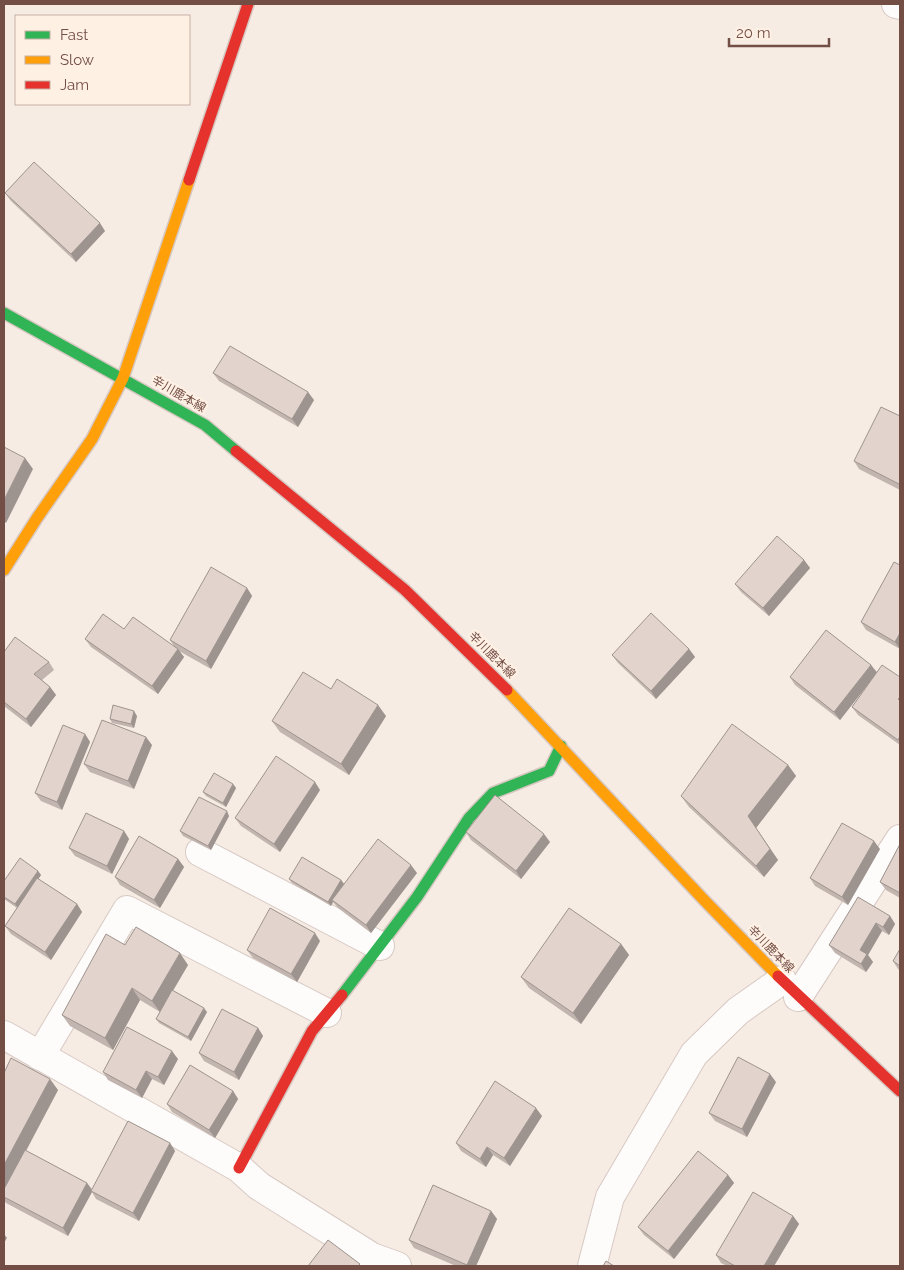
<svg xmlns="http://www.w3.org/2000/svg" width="904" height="1270" font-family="Raleway,'Noto Sans JP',sans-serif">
  <rect width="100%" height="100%" fill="#f6ece4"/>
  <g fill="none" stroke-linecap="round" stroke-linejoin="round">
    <defs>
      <g id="street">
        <polyline points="896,4 900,5"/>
        <polyline points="200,852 380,946"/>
        <polyline points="798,997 900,839"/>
        <polyline points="4,1035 239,1168 259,1186 372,1257 397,1266"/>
        <polyline points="40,1056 127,910 327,1013"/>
        <polyline points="592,1266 610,1197 694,1054 738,1011 782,980"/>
      </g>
      <g id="fast">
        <polyline points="4,313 205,425 236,451"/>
        <polyline points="342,995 417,897 469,818 493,793 549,771 561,746"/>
      </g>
      <g id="slow">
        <polyline points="4,570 37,518 92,439 123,378 189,180"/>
        <polyline points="507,690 704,900 778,976"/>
      </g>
      <g id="jam">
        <polyline points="189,180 248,4"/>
        <polyline points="236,451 405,590 507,690"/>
        <polyline points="778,976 900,1091"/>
        <polyline points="239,1168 312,1031 342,995"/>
      </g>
    </defs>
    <!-- street casing -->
    <use href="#street" stroke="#d7c9c3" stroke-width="30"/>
    <!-- fast casing -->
    <use href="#fast" stroke="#d6c7c1" stroke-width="14"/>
    <!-- slow casing -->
    <use href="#slow" stroke="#d6c7c1" stroke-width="14"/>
    <!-- jam casing -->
    <use href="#jam" stroke="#d6c7c1" stroke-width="14"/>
    <!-- street -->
    <use href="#street" stroke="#fefcfb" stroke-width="28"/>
    <!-- fast -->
    <use href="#fast" stroke="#30b455" stroke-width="11"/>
    <!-- slow -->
    <use href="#slow" stroke="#ff9f0a" stroke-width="11"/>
    <!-- jam -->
    <use href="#jam" stroke="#e5322d" stroke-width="11"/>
  </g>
  <!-- wall -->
  <g fill="#c2b5af">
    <polygon points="5,193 105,231 76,262 11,201"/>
    <polygon points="213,373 314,400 298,427 219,381"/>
    <polygon points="900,416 900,490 859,469 854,461"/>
    <polygon points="804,560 810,568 769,616 741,592 735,584"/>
    <polygon points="900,565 900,649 866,630 861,622"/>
    <polygon points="247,588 252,596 211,669 179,651 184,657 158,694 91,647 85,639 124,629 174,646 170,640"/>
    <polygon points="689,649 695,657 656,699 618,663 612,655"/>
    <polygon points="4,652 49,662 54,670 42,680 50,687 56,695 31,727 4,706"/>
    <polygon points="871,665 877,672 900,677 900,745 858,715 852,707 875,675 840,720 795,685 790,677"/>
    <polygon points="331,689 386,716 349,775 280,732 272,721"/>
    <polygon points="137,716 134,728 112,723 110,719"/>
    <polygon points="85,734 90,742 62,810 41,801 35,793"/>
    <polygon points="152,745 134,789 90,772 84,764"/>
    <polygon points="788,765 796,776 756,828 778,860 764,877 689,807 681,796"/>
    <polygon points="233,784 236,788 226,807 206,796 203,792"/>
    <polygon points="320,790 280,852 241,826 235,818"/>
    <polygon points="229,816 211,850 183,836 180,831"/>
    <polygon points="124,831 129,839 112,874 75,856 69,848"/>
    <polygon points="466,832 550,842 521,879 471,840"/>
    <polygon points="900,844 900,898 886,890 880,882"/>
    <polygon points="880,849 848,905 815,886 810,878"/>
    <polygon points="178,859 184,867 160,908 120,885 115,877"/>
    <polygon points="38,871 41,875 38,879 77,904 82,912 51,960 11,934 5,926 17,908 4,899 4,881"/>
    <polygon points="417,873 371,933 338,908 333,902 331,906 292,883 289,879 341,880 344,884"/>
    <polygon points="890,916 895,924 889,935 882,931 868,955 873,962 866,972 835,953 829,945"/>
    <polygon points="320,941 297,982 253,958 247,950"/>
    <polygon points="621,944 629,955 581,1024 529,988 521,977"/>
    <polygon points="125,945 188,965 173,991 207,1012 191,1041 159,1023 156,1019 160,1012 140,1000 113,1050 70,1026 62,1015"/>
    <polygon points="900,949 900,971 898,969 893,961"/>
    <polygon points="258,1028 263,1036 239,1080 204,1061 199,1053"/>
    <polygon points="178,1059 164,1085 152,1079 142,1098 108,1080 103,1072"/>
    <polygon points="4,1073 58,1090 26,1151 87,1183 92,1190 170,1143 175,1151 139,1221 96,1199 92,1192 68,1236 6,1203 4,1200"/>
    <polygon points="776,1082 747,1137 715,1121 709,1113"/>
    <polygon points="233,1091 238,1099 215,1138 172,1112 167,1104"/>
    <polygon points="542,1116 510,1166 493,1155 486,1167 461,1151 456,1143"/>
    <polygon points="728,1175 734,1183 674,1259 644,1235 638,1227"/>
    <polygon points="491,1211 497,1219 476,1266 456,1266 414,1248 409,1240"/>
    <polygon points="793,1216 799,1224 774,1266 727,1266 721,1263 716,1255"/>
  </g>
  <!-- shaded-wall -->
  <g fill="#9e948f">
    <polygon points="100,223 105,231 76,262 71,254"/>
    <polygon points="308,392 314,400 298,427 292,419"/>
    <polygon points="25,458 33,469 6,523 4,521 4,500"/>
    <polygon points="804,560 810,568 769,616 763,608"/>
    <polygon points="247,588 252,596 211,669 206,661"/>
    <polygon points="900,633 900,649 895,642"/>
    <polygon points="178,649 184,657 158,694 152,686"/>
    <polygon points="689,649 695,657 656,699 651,691"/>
    <polygon points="871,665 877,673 840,720 834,712"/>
    <polygon points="50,687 56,695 31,727 26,719"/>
    <polygon points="378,705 386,716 349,775 341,764"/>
    <polygon points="134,711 137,716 134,728 131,724"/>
    <polygon points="85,734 90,742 62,810 57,802"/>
    <polygon points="146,737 152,745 134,789 128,781"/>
    <polygon points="788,765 796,776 756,828 778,860 764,877 756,866 748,816"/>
    <polygon points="315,782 320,790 280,852 274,844"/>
    <polygon points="233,784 236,788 226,807 223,803"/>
    <polygon points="227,811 229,816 211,850 208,846"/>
    <polygon points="124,831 129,839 112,874 107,866"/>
    <polygon points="544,834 550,842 521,879 516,871"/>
    <polygon points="874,841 880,849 848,905 842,897"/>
    <polygon points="178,859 184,867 160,908 154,900"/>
    <polygon points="411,865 417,873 371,933 366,925"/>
    <polygon points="38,871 41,875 18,908 15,904"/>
    <polygon points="341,880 344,884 332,900 333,902 331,906 328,902"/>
    <polygon points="77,904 82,912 51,960 45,952"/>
    <polygon points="890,916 895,924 889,935 883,927"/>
    <polygon points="876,923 882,931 868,955 873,962 866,972 861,964 860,950"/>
    <polygon points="315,933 320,941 297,982 291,974"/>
    <polygon points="621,944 629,955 581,1024 573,1013"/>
    <polygon points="180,953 188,965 160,1012 152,1001"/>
    <polygon points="132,988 140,1000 113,1050 105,1038"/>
    <polygon points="204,1008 207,1012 191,1041 188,1037"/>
    <polygon points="258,1028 263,1036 239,1080 234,1072"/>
    <polygon points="172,1051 178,1059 164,1085 158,1077"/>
    <polygon points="146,1071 152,1079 142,1098 136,1090"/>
    <polygon points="770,1074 776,1082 747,1137 742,1129"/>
    <polygon points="50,1079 58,1090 4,1192 4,1165"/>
    <polygon points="233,1091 238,1099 215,1138 209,1130"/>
    <polygon points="536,1108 542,1116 510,1166 504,1158"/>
    <polygon points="170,1143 175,1151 139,1221 133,1213"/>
    <polygon points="487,1147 493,1155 486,1167 480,1159"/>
    <polygon points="728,1175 734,1183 674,1259 668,1251"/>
    <polygon points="87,1183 93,1191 91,1191 92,1192 68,1236 63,1228"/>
    <polygon points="491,1211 497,1219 476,1266 467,1266 467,1265"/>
    <polygon points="793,1216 799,1224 774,1266 764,1266"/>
    <polygon points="4,1234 7,1238 4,1243"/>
  </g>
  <!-- building -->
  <g fill="#e2d3cc" stroke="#9e948f">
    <polygon points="34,162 100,223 71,254 5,193"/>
    <polygon points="230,346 308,392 292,419 213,373"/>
    <polygon points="881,407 900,416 900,482 899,484 854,461"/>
    <polygon points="4,447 25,458 4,500"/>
    <polygon points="777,536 804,560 763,608 735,584"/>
    <polygon points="894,562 900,565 900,633 895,642 861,622"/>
    <polygon points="211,567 247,588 206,661 170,640"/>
    <polygon points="651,613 689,649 651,691 612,655"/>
    <polygon points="103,614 124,629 133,617 178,649 152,686 85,639"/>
    <polygon points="826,630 871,665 834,712 790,677"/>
    <polygon points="15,637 49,662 34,674 50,687 26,719 4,702 4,652"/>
    <polygon points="882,665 900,677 900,697 898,699 900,701 900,736 898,740 852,707"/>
    <polygon points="303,672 331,689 337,679 378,705 341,764 272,721"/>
    <polygon points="113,705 134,711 131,724 110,719"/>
    <polygon points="102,720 146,737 128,781 84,764"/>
    <polygon points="732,724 788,765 748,816 770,849 756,866 681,796"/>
    <polygon points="63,725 85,734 57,802 35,793"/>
    <polygon points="276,756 315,782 274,844 235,818"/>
    <polygon points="214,773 233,784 223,803 203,792"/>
    <polygon points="495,795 544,834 516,871 466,832"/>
    <polygon points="199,797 227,811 208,846 180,831"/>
    <polygon points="86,813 124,831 107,866 69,848"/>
    <polygon points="842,823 874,841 842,897 810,878"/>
    <polygon points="139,836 178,859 154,900 115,877"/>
    <polygon points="378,839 411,865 366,925 332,900"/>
    <polygon points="900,844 900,893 880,882"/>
    <polygon points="302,857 341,880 328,902 289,879"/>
    <polygon points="20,858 38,871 15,904 4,897 4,881"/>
    <polygon points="37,878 77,904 45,952 5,926"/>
    <polygon points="858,897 890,916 883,927 876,923 860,950 867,954 861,964 829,945"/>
    <polygon points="270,908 315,933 291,974 247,950"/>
    <polygon points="569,908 621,944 573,1013 521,977"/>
    <polygon points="136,927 180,953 152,1001 132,988 105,1038 62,1015 106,934 125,945"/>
    <polygon points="900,949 900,966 893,961"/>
    <polygon points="172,990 204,1008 188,1037 156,1019"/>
    <polygon points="222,1009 258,1028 234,1072 199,1053"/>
    <polygon points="127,1027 172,1051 158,1077 146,1071 136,1090 103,1072"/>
    <polygon points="738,1057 770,1074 742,1129 709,1113"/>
    <polygon points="11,1058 50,1079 4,1165 4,1073"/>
    <polygon points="190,1065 233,1091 209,1130 167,1104"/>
    <polygon points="495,1081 536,1108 504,1158 487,1147 480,1159 456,1143"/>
    <polygon points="128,1121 170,1143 133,1213 91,1191"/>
    <polygon points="25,1150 87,1183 63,1228 4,1197 4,1189"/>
    <polygon points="698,1151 728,1175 668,1251 638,1227"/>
    <polygon points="433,1185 491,1211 467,1265 409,1240"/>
    <polygon points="753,1192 793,1216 764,1266 735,1266 716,1255"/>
    <polygon points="328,1240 360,1264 358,1266 308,1266"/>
    <polygon points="606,1261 614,1266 603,1266"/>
  </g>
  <g text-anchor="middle" stroke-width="4.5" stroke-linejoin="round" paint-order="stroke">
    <!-- street labels -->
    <g font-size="12" fill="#734e45" stroke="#fff0e4">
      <text transform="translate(179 394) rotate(30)" y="4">辛川鹿本線</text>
      <text transform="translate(492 655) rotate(45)" y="4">辛川鹿本線</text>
      <text transform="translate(771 949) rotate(46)" y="4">辛川鹿本線</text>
    </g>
  </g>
  <!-- border -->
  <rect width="904" height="1270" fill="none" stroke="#734e45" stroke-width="10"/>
  <!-- legend -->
  <rect x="15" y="15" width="175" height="90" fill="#fff0e4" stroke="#c7afa4"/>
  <rect x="25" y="31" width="25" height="8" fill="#30b455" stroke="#c7afa4"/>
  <text x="60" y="40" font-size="15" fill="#734e45">Fast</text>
  <rect x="25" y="56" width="25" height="8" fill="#ff9f0a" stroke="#c7afa4"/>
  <text x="60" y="65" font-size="15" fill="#734e45">Slow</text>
  <rect x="25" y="81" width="25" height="8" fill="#e5322d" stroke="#c7afa4"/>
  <text x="60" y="90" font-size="15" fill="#734e45">Jam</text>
  <!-- scale -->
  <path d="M729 38v8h100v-8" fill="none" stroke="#734e45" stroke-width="2.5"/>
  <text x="736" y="38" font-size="15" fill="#734e45" stroke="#fff0e4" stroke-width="4" paint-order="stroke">20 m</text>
</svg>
